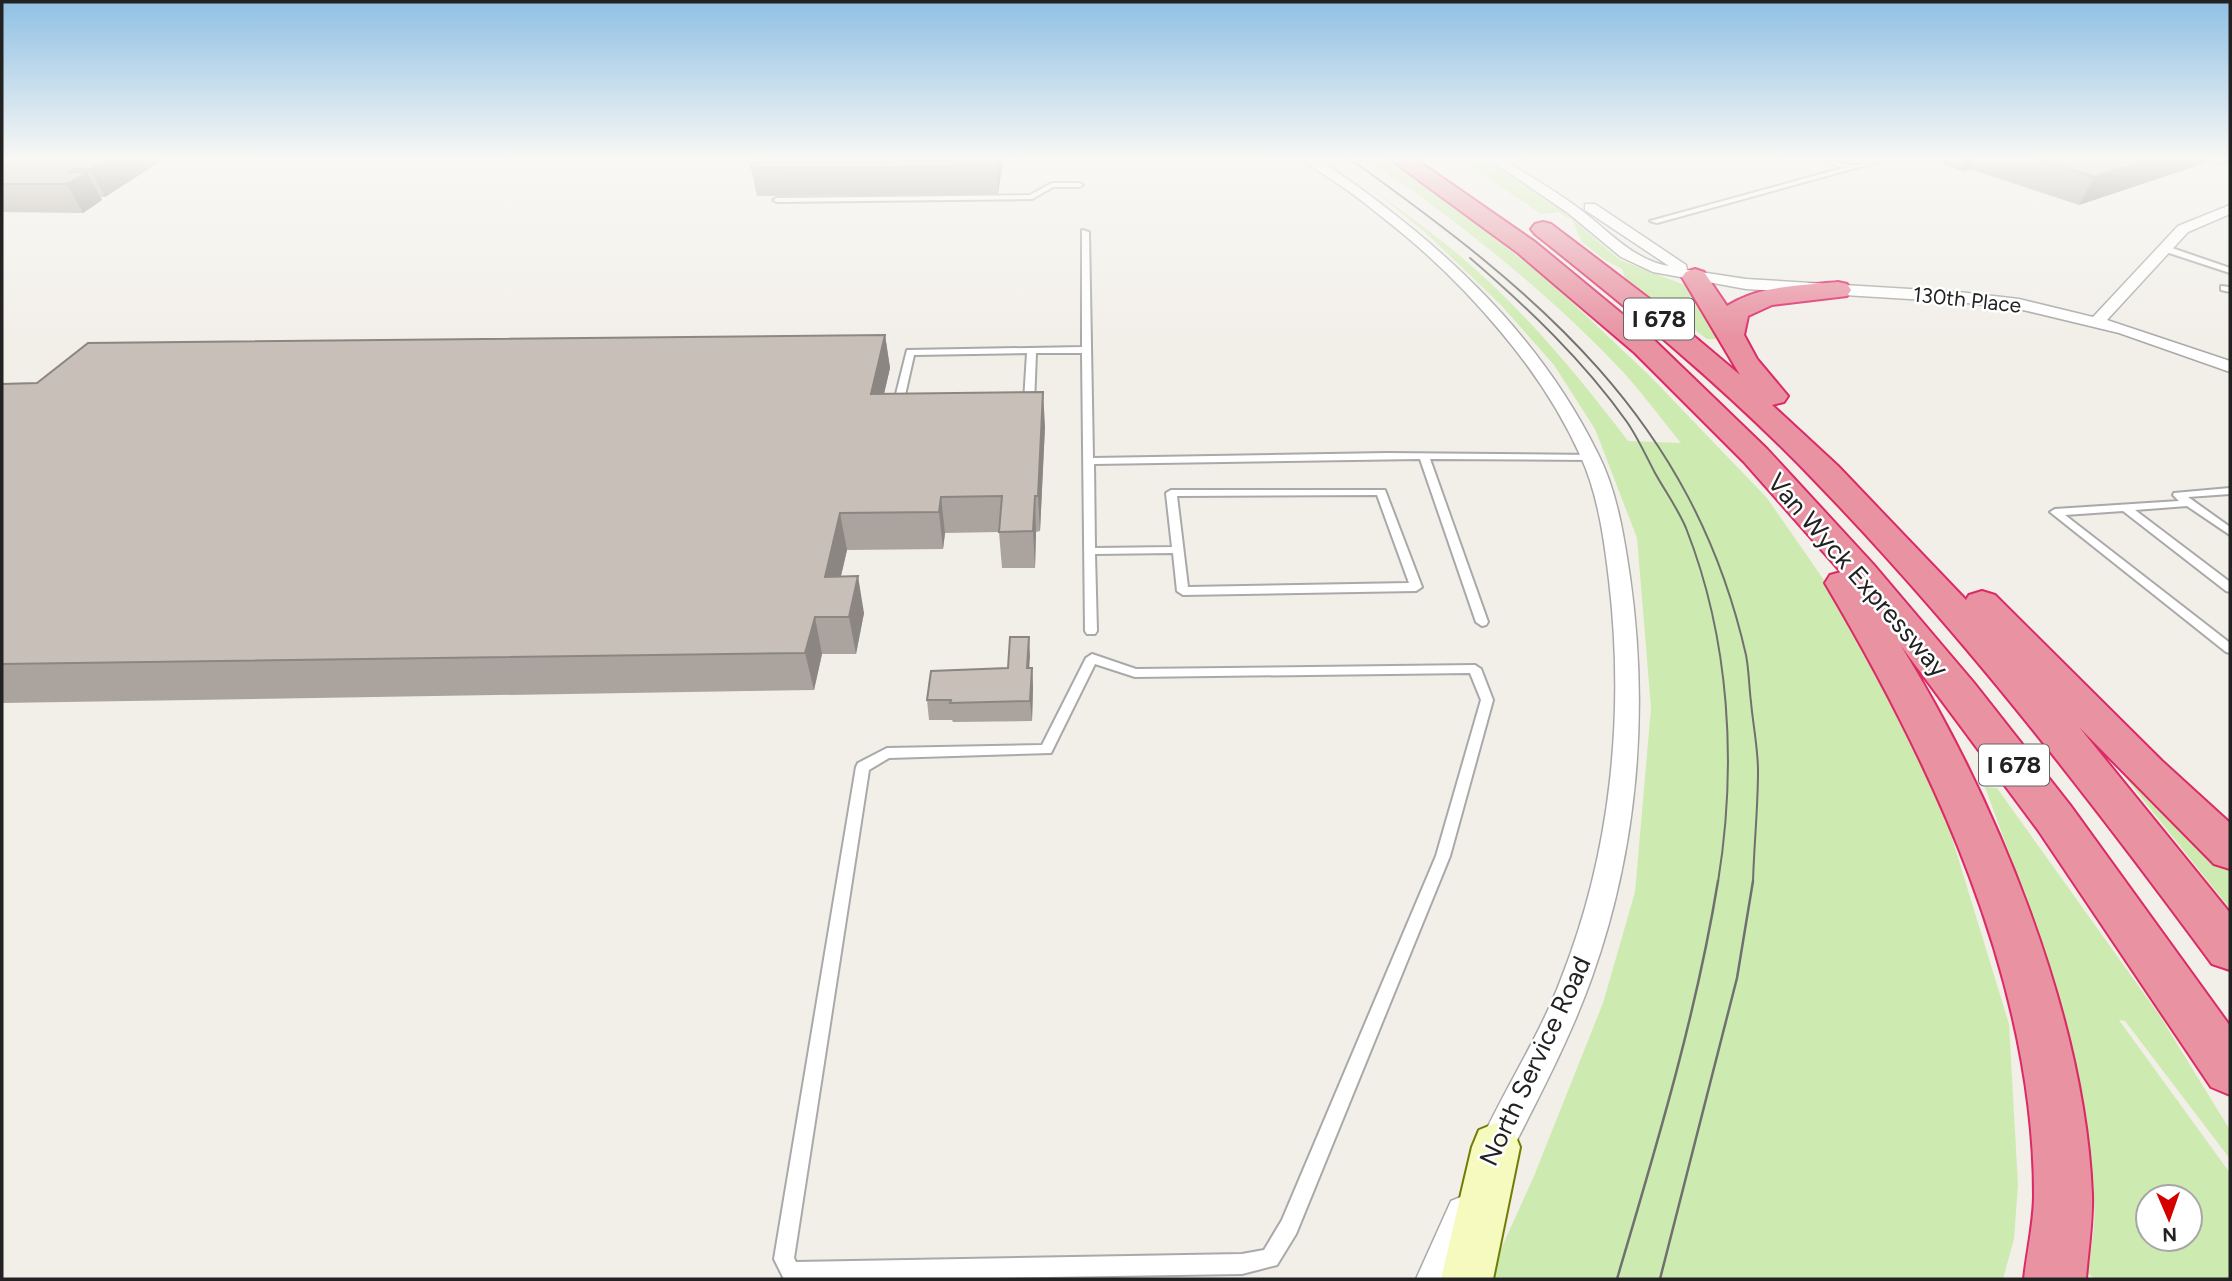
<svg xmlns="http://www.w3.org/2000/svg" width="2232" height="1281" font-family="Figtree,sans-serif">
  <rect width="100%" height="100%" fill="#f2efe9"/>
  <!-- grass -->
  <g fill="#cdebb0" fill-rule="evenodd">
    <path d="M1367,159H1384L1434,191L1547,279L1650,376L1767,498L1851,619L1941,802L2009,1024L2018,1185L2014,1239L2003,1279H1493L1497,1258L1534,1176L1603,1003L1635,892L1651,708L1637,538L1595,429L1554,365L1501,305L1426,233L1366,184C1391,203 1418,222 1443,242C1514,298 1573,369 1628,441L1681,443C1662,420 1644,395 1624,373C1547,291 1459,222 1367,159Z"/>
    <polygon points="1459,159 1487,159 1544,195 1620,260 1695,289 1716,339 1707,339 1625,278 1622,269 1603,259 1582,242 1572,220 1558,212 1541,214"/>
    <polygon points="2087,729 2230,872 2230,909"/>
    <path d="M1985,787L1997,788L2160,1016L2230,1130V1159L2125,1021L2119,1020L2230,1173V1279H2094L2088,1273C2090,1251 2096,1226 2094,1204C2083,1059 2035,923 1985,787ZM2148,1197H2190V1239H2148Z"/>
  </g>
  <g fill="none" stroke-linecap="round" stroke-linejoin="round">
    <defs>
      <g id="lane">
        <path d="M1820,159C1830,159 1838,164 1848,165C1860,167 1875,159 1888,159L1657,223L1650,221L1843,168Z"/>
        <polygon points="1052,183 1079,183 1083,185 1079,187 1053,187 1032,199 777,202 773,200 777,198 1030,195"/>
        <path d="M1082,230L1089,232L1093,458L1387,453L1595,455V459L1591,460L1430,459L1488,622L1486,625L1482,626L1476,622L1420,459L1094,464L1095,548L1172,547L1166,493L1171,490H1385L1422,587L1416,591L1183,595L1177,591L1173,553L1095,554L1097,631L1095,634H1087L1085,631L1082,353H1036L1034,404L1029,407L1021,406L1019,404L1024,401L1027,353L914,355L903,404L906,406L901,409L893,406L907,350L1082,347ZM1377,495L1409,583L1188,587L1177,496Z"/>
        <polygon points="2163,247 2169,247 2230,268 2230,273 2163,251"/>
        <polygon points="2221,286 2230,287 2230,292 2221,290"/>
        <polygon points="2230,488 2230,494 2188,497 2230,527 2230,535 2187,506 2135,510 2230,582 2230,592 2226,591 2123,511 2065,515 2230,643 2230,653 2226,652 2050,512 2055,509 2179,501 2173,495 2174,493"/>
        <path d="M1092,654L1136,669L1475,665L1481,669L1493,700L1450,856L1296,1234L1277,1265L1242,1274L929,1279H784L774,1259L856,767L858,763L887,748L1042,745L1086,658ZM1095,664L1135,677L1470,673L1481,700L1436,856L1282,1220L1264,1250L1242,1254L796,1262L794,1258L869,770L889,758L1051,753Z"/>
      </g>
      <g id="street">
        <path d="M1304,159H1318C1432,235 1537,329 1598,454C1617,491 1624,536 1630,577C1649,711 1638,848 1592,977C1569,1042 1535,1104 1504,1166L1492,1170L1480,1166L1475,1154C1501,1094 1538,1040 1561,979C1611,853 1625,714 1609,580C1604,538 1598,495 1581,457C1561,412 1533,370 1501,332C1466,290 1425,250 1382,217C1368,206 1355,195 1341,186C1329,177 1313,169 1304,159Z"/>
        <path d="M1489,159H1503C1528,175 1554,190 1577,207C1606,228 1632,260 1669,266L1585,210V204H1595L1686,265L1687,270L1746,279L1959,292L2019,299L2093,317L2178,226L2230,205V214L2188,232L2107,320L2230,361V372L2119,333L2019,309L1959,302L1746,289L1653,272L1621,257L1568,213Z"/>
        <polygon points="1463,1196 1475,1201 1480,1213 1452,1279 1416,1279 1451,1201"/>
      </g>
      <polygon id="secondary" points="1496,1123 1513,1130 1520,1147 1493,1279 1441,1279 1472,1147 1479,1130"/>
      <g id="highway">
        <path d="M1390,159H1415L1535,242L1655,341L1767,449L1873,564L1974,683L2070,805L2230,1026V1095L2211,1087L2038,830L1901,646C1995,798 2085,1015 2092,1194C2093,1222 2088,1252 2086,1279H2024C2027,1251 2034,1222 2034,1195C2034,980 1932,764 1825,583L1830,575L1841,572L1744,462L1635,353L1518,253Z"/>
        <path d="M1543,222L1551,224L1651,300L1740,375L1682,277L1686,272L1695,269L1704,272L1727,306C1760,285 1800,286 1838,282L1847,284L1851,290L1847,296L1772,305L1748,316L1744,335L1757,359L1788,396L1784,402L1772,405L1838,466L1966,600L1969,595L1982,591L1995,595L2162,761L2230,823V869L2214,864L2079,727L2230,913V970L2212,964C2088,796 1961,632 1816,482C1729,391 1633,312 1535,234L1531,229L1535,224Z"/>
      </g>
    </defs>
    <!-- lane casing -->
    <use href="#lane" stroke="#a9a9a9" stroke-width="4"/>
    <!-- street casing -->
    <use href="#street" stroke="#a9a9a9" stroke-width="3"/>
    <!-- secondary casing -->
    <use href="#secondary" stroke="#707d05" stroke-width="4"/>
    <!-- highway casing -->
    <use href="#highway" stroke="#dc2a67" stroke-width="4"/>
    <!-- lane -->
    <use href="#lane" fill="#fff" fill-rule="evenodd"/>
    <!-- street -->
    <use href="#street" fill="#fff" fill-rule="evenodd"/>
    <!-- secondary -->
    <use href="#secondary" fill="#f7fabf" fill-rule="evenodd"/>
    <!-- highway -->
    <use href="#highway" fill="#e892a2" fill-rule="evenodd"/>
    <!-- tram-far1 -->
    <g stroke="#707070" stroke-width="2">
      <path d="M1350,159C1538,293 1692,418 1746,655C1749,670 1749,687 1751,702C1753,725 1758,748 1758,771C1758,808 1754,845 1753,882"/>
      <path d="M1470,258C1527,307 1583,360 1627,422C1638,438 1646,456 1655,473C1665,491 1678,509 1686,528C1730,640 1737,765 1718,882"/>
    </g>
    <!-- tram -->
    <g stroke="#707070" stroke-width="2.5">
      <path d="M1617,1279C1656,1147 1696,1016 1718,881"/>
      <polyline points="1660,1279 1737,978 1753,881"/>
    </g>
  </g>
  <!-- wall -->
  <g fill="#aba49e">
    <polygon points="2,159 164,159 105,197 100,197 102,200 83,213 2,212"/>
    <polygon points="756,159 1003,159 998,194 757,196 751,168"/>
    <polygon points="1945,159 2230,159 2220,166 2208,162 2079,205 1970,169 1962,171 1942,164"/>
    <polygon points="885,335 890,368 884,394 1045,426 1040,531 1036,532 1035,568 1002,568 999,532 945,533 943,549 847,550 841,576 864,613 856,654 822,654 814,690 2,703 2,384 37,383"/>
    <polygon points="1029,637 1029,668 1032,668 1033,687 1032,721 953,722 952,720 929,720 927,700 1008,668"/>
  </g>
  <!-- shaded-wall -->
  <g fill="#8b8681">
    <polygon points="106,159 164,159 105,197 90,169"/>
    <polygon points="998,159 1003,159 998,194 997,166"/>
    <polygon points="1967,159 1975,159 1970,169 1962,171"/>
    <polygon points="2149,159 2210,159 2208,162 2079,205 2094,177"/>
    <polygon points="2224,159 2230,159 2230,162 2220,166"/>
    <polygon points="74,169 78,177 87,172 102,200 83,213 67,184 68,172"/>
    <polygon points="885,335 890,368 876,428 871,394"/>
    <polygon points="1043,392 1045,426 1040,531 1038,496"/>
    <polygon points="1035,496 1036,532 1035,568 1033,531"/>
    <polygon points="941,497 945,533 943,549 939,512"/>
    <polygon points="840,513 847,550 832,614 825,577"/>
    <polygon points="858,576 864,613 856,654 849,617"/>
    <polygon points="815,617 822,654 814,690 805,653"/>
    <polygon points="1029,637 1030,656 1028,687 1027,668"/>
    <polygon points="1032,668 1033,687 1032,721 1030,701"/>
  </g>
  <!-- building -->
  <g fill="#c7bfb8" stroke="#8b8681" stroke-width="2">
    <polygon points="2,159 106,159 90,169 74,169 68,172 87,172 67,184 2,184"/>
    <polygon points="756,159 998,159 997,166 751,168"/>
    <polygon points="2038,159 2149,159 2094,177"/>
    <polygon points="885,335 871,394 1043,392 1038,496 1035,496 1033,531 999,532 1002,496 941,497 939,512 840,513 825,577 858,576 849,617 815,617 805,653 2,664 2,384 37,383 88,343"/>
    <polygon points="1010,637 1029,637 1027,668 1032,668 1030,701 950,703 951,700 927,700 931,671 1008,668"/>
  </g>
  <!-- sky -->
  <linearGradient id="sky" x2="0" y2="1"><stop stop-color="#8fc0e4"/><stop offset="0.47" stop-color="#f9f8f5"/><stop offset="1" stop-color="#f9f8f5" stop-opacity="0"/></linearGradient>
  <rect width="2232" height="338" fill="url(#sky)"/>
  <g text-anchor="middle" stroke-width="5" stroke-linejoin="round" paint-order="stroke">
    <!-- far-street labels -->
    <g font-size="21" fill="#222" stroke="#fff">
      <text transform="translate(1967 300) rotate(6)" y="7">130th Place</text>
    </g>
    <!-- shield labels -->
    <g fill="#fff" stroke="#646464" stroke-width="2">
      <rect x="1624" y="298.5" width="70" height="41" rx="5"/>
      <rect x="1979" y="744.5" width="70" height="41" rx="5"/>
    </g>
    <g font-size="24" font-weight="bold" fill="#222">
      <text x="1659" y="327">I 678</text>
      <text x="2014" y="773">I 678</text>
    </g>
    <!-- street labels -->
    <g font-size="26" fill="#222" stroke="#fff">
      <text transform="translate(1858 575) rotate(49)" y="9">Van Wyck Expressway</text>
      <text transform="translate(1535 1061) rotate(-65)" y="9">North Service Road</text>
    </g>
  </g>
  <!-- border -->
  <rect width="2232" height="1281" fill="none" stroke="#222222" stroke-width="7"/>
  <!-- north arrow -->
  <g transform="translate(2169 1218) rotate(178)"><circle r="33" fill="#ffffff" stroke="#a7a7a7" stroke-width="2"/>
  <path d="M0-5L12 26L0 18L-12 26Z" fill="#d40000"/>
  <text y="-10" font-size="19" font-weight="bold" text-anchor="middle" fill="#222222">N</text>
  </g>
</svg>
